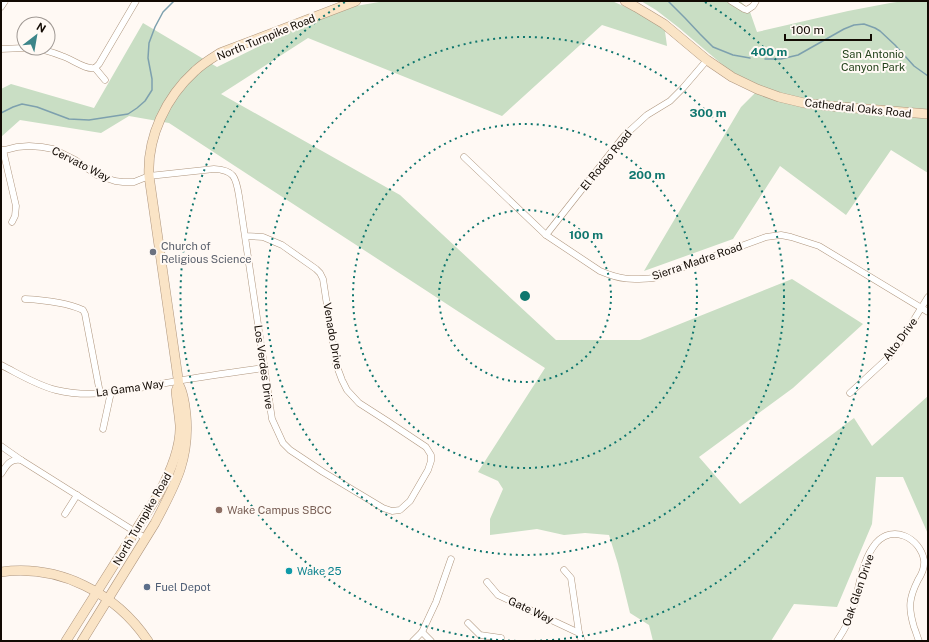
<svg xmlns="http://www.w3.org/2000/svg" width="929" height="642" font-family="'Public Sans',sans-serif">
  <rect width="100%" height="100%" fill="#fff9f4"/>
  <!-- green -->
  <g fill="#c9dec4">
    <polygon points="385,1 612,1 664,24 667,46 602,25 502,116 308,38 221,94 400,195 556,340 640,340 792,279 863,324 793,388 699,457 740,504 854,418 872,446 928,396 928,534 903,477 876,477 872,524 837,607 794,604 771,641 653,641 649,625 630,613 618,564 609,535 585,533 564,535 537,529 490,535 490,519 503,489 498,481 478,472 545,368 169,123 129,116 101,133 20,120 1,137 1,89 11,84 94,108 143,23 217,67 332,10"/>
    <polygon points="641,1 740,1 749,9 757,32 848,11 890,3 904,1 928,1 928,173 891,150 846,215 780,166 733,239 644,271 741,107 756,92 732,79 724,66 678,27 656,10"/>
  </g>
  <g fill="none" stroke-linecap="round" stroke-linejoin="round">
    <!-- stream -->
    <g stroke="#7da0ae" stroke-width="1.5">
      <polyline points="668,1 685,18 700,34 713,47 733,55 750,58"/>
      <polyline points="765,59 781,59 798,55 844,29 854,25 864,24 875,28 880,31 895,45 914,66 928,76"/>
      <polyline points="1,113 13,107 22,104 37,107 69,119 89,120 128,114 137,108 145,101 152,90 152,79 148,58 149,43 155,27 163,12 174,1"/>
    </g>
    <defs>
      <g id="street">
        <polyline points="731,1 744,9 747,10 753,6 756,1"/>
        <polyline points="1,7 5,1"/>
        <path d="M31,48C42,49 52,52 62,56C72,59 85,70 95,68"/>
        <polyline points="1,49 24,48"/>
        <polyline points="95,68 99,64 136,1"/>
        <polyline points="95,68 105,80"/>
        <polyline points="3,150 16,206 15,216 12,222"/>
        <path d="M1,151L17,147L29,146L42,147L53,149L75,160L97,175L115,181L123,182H134L149,176L214,169C234,170 236,177 239,196L272,419L283,443L290,450L323,472L383,508L392,511L400,510L410,501L428,470L431,461V455L426,447L387,421L359,403L347,390L342,380L336,364L323,279L320,273L316,269L282,245L263,237L245,236"/>
        <path d="M464,157L546,235L600,271C621,280 632,280 654,278L766,237L781,235L791,237L819,246L928,312"/>
        <polyline points="546,235 624,136 647,115 670,101 683,88 707,60"/>
        <path d="M25,299C44,300 65,302 83,310L85,314L100,393"/>
        <path d="M1,365C19,374 36,385 56,390C96,400 138,388 177,381C206,376 235,372 264,368"/>
        <polyline points="850,393 890,356 905,334 928,297"/>
        <polyline points="103,429 111,392"/>
        <polyline points="1,446 21,460"/>
        <path d="M1,474C6,466 10,458 21,460L145,538"/>
        <polyline points="65,514 77,495"/>
        <polyline points="564,570 571,578 579,633 582,641"/>
        <polyline points="487,582 498,595 579,633"/>
        <polyline points="468,623 480,635 501,638"/>
        <polyline points="422,632 431,641"/>
        <polyline points="413,641 422,632 436,602 451,559"/>
        <path d="M837,641C842,633 847,626 850,617C860,592 859,564 876,543C893,524 920,538 924,560C925,568 922,574 918,580C909,598 908,607 914,627C916,632 917,636 919,641"/>
      </g>
      <g id="secondary">
        <polyline points="625,1 636,7 664,24 707,60 732,77 757,89 779,97 804,103 830,106 928,114"/>
        <path d="M1,572C59,564 116,593 148,641"/>
        <path d="M66,641L158,495C169,475 181,448 180,425C179,413 177,402 176,391L178,386"/>
        <path d="M82,641L155,523C175,485 190,459 186,415C185,405 184,394 179,385L149,176C147,137 166,97 195,71C202,64 212,58 220,53L356,1"/>
      </g>
    </defs>
    <!-- street casing -->
    <use href="#street" stroke="#af967e" stroke-width="7"/>
    <!-- secondary casing -->
    <use href="#secondary" stroke="#af967e" stroke-width="10"/>
    <!-- street -->
    <use href="#street" stroke="#fff" stroke-width="6"/>
    <!-- secondary -->
    <use href="#secondary" stroke="#fae4c6" stroke-width="9"/>
  </g>
  <!-- distance rings -->
  <g fill="none" stroke="#0f766e" stroke-width="2" stroke-dasharray="2 4">
    <circle cx="525" cy="296" r="86"/>
    <circle cx="525" cy="296" r="172"/>
    <circle cx="525" cy="296" r="259"/>
    <path d="M522 641A345 345 0 0 1 345 2M705 2A345 345 0 0 1 528 641"/>
  </g>
  <!-- markers -->
  <circle fill="#6b7280" stroke="#fff9f4" stroke-width="1.5" cx="153" cy="252" r="4"/>
  <circle fill="#8d6e63" stroke="#fff9f4" stroke-width="1.5" cx="219" cy="510" r="4"/>
  <circle fill="#0f9aa8" stroke="#fff9f4" stroke-width="1.5" cx="289" cy="571" r="4"/>
  <circle fill="#5c6f8a" stroke="#fff9f4" stroke-width="1.5" cx="147" cy="587" r="4"/>
  <g text-anchor="middle" stroke-width="4" stroke-linejoin="round" paint-order="stroke">
    <!-- street labels -->
    <g font-size="11" fill="#120a03" stroke="#fff9f4">
      <text transform="translate(266 37) rotate(-22)" y="4">North Turnpike Road</text>
      <text transform="translate(858 108) rotate(6)" y="4">Cathedral Oaks Road</text>
      <text transform="translate(606 160) rotate(-51)" y="4">El Rodeo Road</text>
      <text transform="translate(81 164) rotate(27)" y="4">Cervato Way</text>
      <text transform="translate(697 261) rotate(-19)" y="4">Sierra Madre Road</text>
      <text transform="translate(333 336) rotate(80)" y="4">Venado Drive</text>
      <text transform="translate(900 339) rotate(-54)" y="4">Alto Drive</text>
      <text transform="translate(264 367) rotate(82)" y="4">Los Verdes Drive</text>
      <text transform="translate(130 388) rotate(-8)" y="4">La Gama Way</text>
      <text transform="translate(142 519) rotate(-60)" y="4">North Turnpike Road</text>
      <text transform="translate(858 590) rotate(-71)" y="4">Oak Glen Drive</text>
      <text transform="translate(531 610) rotate(25)" y="4">Gate Way</text>
    </g>
    <!-- park labels -->
    <g font-size="11" fill="#23421b" stroke="#fff9f4">
      <text x="873" y="58">San Antonio<tspan x="873" dy="13">Canyon Park</tspan></text>
    </g>
    <!-- worship labels -->
    <g font-size="11" fill="#5b616d" stroke="#fff9f4" text-anchor="start">
      <text x="161" y="250">Church of<tspan x="161" dy="13">Religious Science</tspan></text>
    </g>
    <!-- education labels -->
    <g font-size="11" fill="#785e54" stroke="#fff9f4" text-anchor="start">
      <text x="227" y="514">Wake Campus SBCC</text>
    </g>
    <!-- culture labels -->
    <g font-size="11" fill="#0d838f" stroke="#fff9f4" text-anchor="start">
      <text x="297" y="575">Wake 25</text>
    </g>
    <!-- service labels -->
    <g font-size="11" fill="#4e5e75" stroke="#fff9f4" text-anchor="start">
      <text x="155" y="591">Fuel Depot</text>
    </g>
  </g>
  <circle cx="525" cy="296" r="6" fill="#0f766e" stroke="#fff9f4" stroke-width="2"/>
  <g font-size="12" text-anchor="middle" font-weight="bold" fill="#0f766e" stroke="#fff9f4" stroke-width="4" stroke-linejoin="round" paint-order="stroke">
    <text x="769" y="56">400 m</text>
    <text x="708" y="117">300 m</text>
    <text x="647" y="179">200 m</text>
    <text x="586" y="239">100 m</text>
  </g>
  <!-- border -->
  <rect width="929" height="642" fill="none" stroke="#120a03" stroke-width="4"/>
  <!-- north arrow -->
  <g transform="translate(36 36) rotate(31)"><circle r="19" fill="#fff9f4" stroke="#a09994"/>
  <path d="M0-3L7 15L0 10L-7 15Z" fill="#3c8589"/>
  <text y="-6" font-size="11" font-weight="bold" text-anchor="middle" fill="#120a03">N</text>
  </g>
  <!-- scale -->
  <path d="M785 34v6h86v-6" fill="none" stroke="#120a03" stroke-width="2"/>
  <text x="791" y="34" font-size="12" fill="#120a03" stroke="#fff9f4" stroke-width="3" paint-order="stroke">100 m</text>
</svg>
